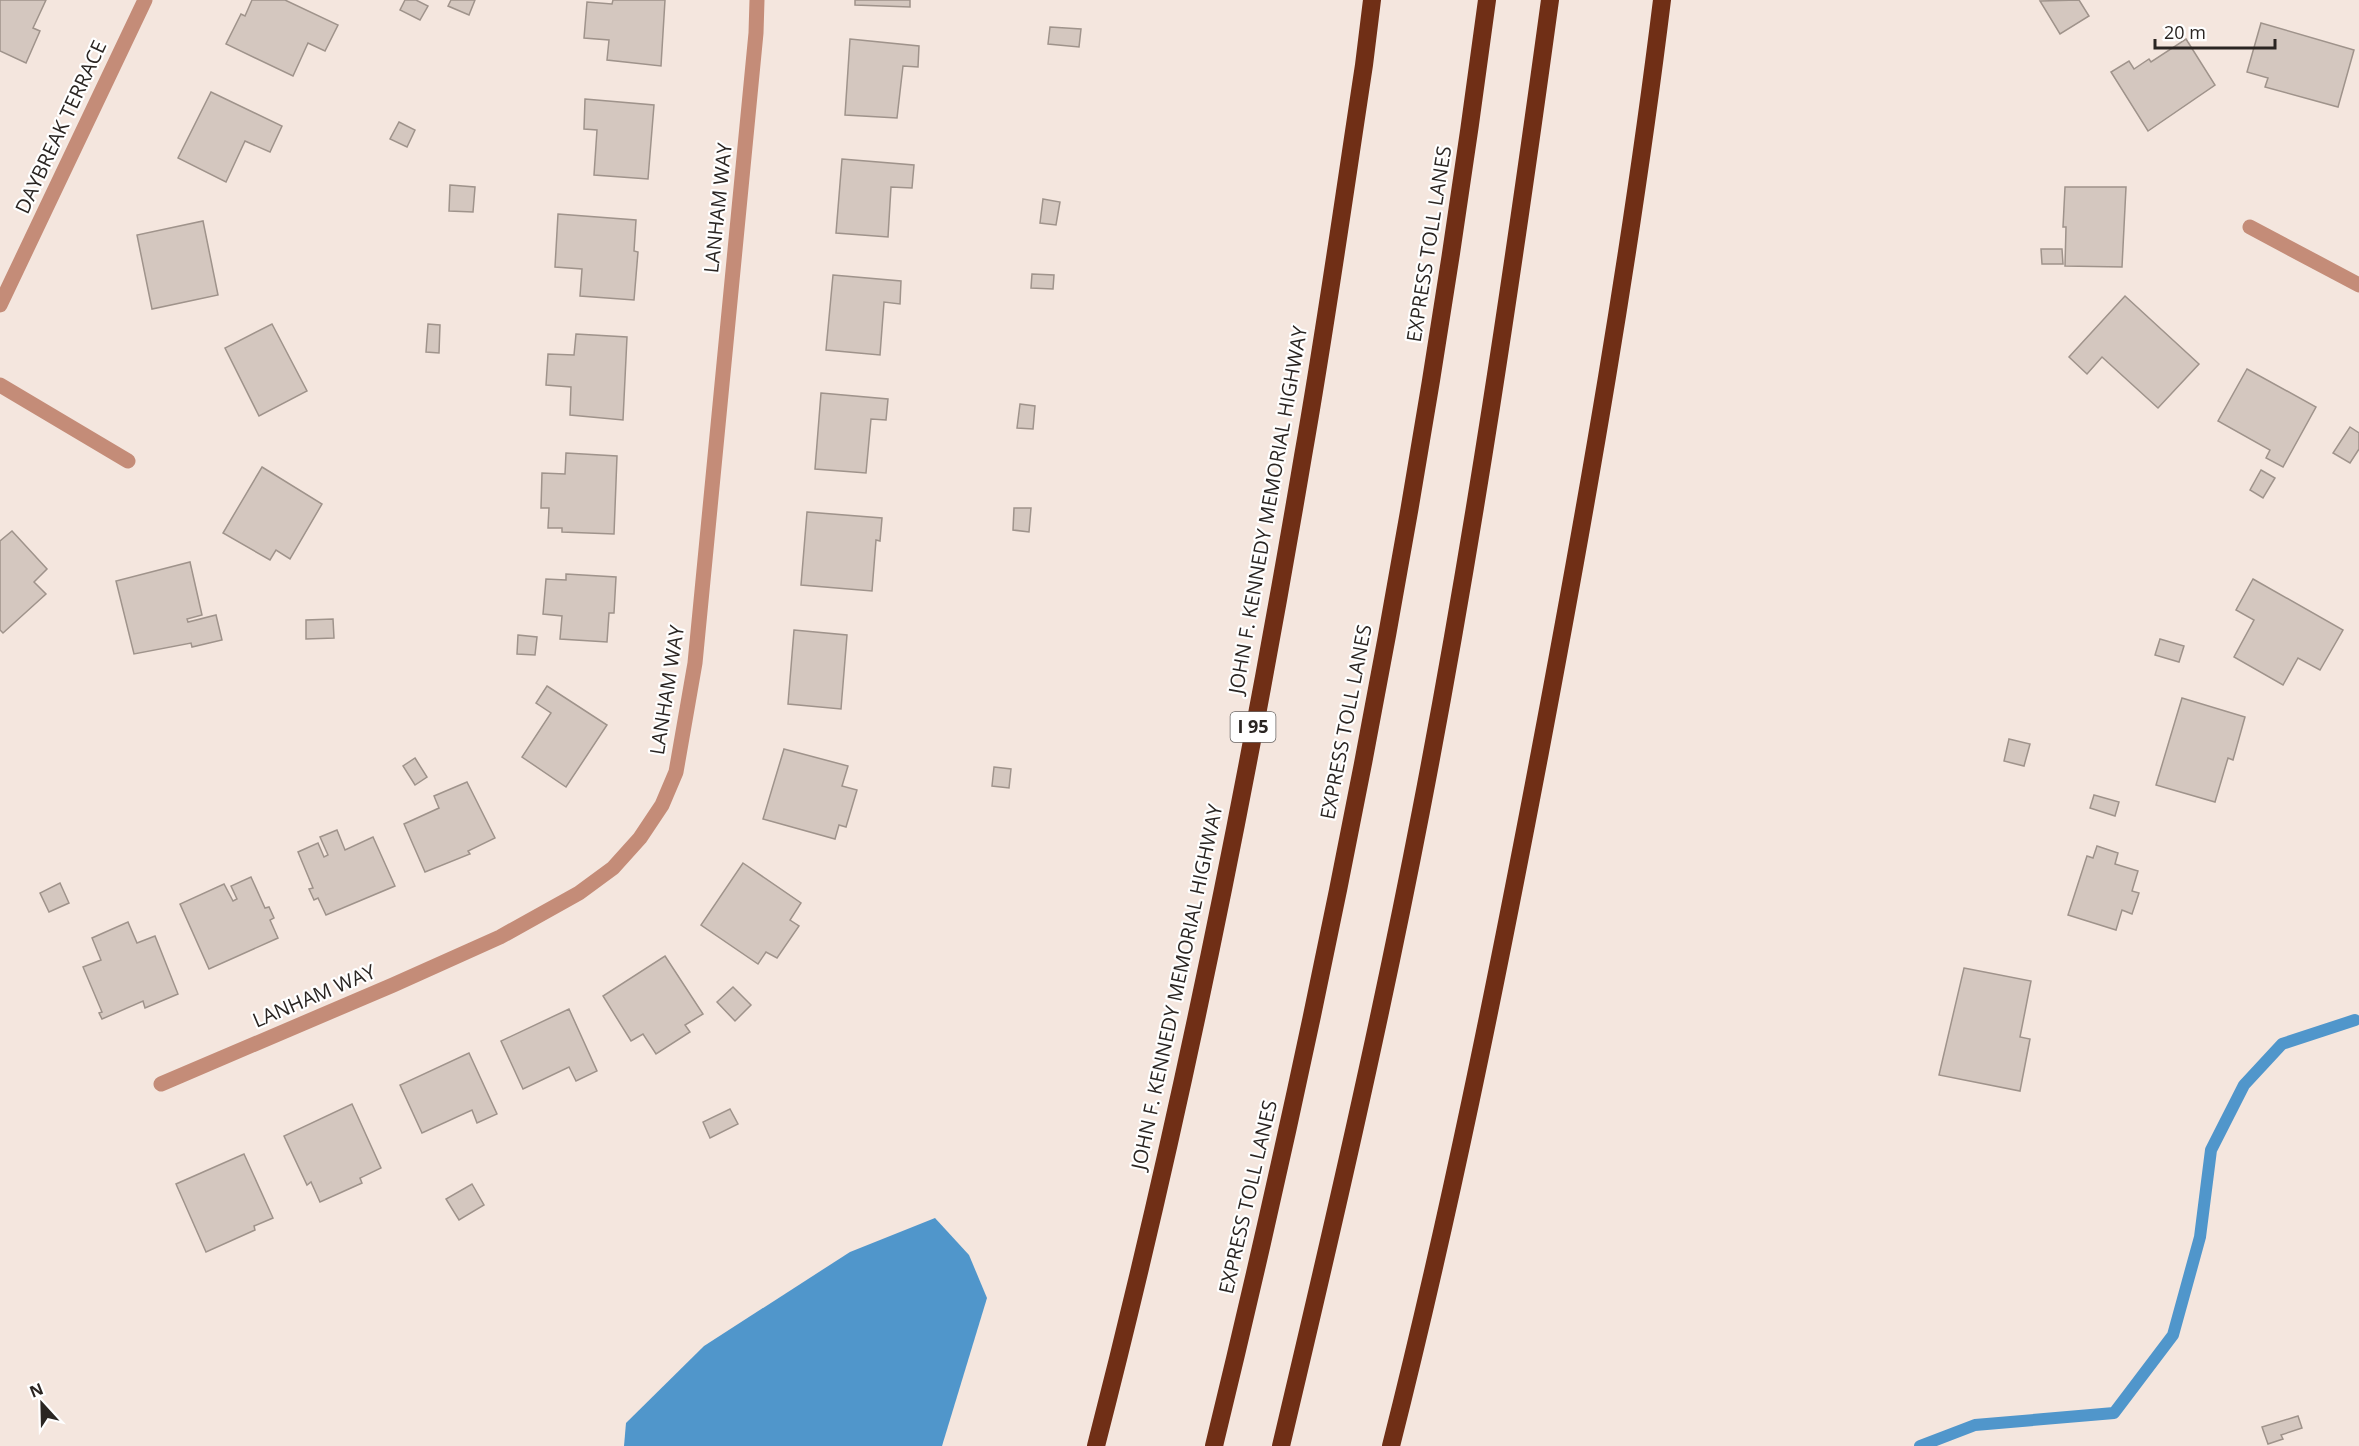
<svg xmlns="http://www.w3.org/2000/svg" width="2359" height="1446" font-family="'Open Sans',sans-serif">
  <rect width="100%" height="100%" fill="#f4e6de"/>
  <!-- water -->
  <polygon fill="#5096cb" points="935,1218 969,1255 987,1298 942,1446 624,1446 626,1423 704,1346 850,1252"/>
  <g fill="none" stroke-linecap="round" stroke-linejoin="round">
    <!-- stream -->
    <polyline stroke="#5096cb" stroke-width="12" points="1920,1446 1975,1425 2114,1413 2173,1335 2200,1237 2211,1150 2244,1085 2282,1044 2355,1020"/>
  </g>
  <!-- building -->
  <g fill="#d4c7bf" stroke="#9f938b" stroke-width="1.5">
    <polygon points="0,0 46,0 33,28 40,31 26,63 0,51"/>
    <polygon points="252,0 285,0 338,25 325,51 308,43 293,76 226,44 241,14 245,16"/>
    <polygon points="405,0 416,0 428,6 420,20 400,10"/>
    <polygon points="451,0 475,0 469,15 448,6"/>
    <polygon points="613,0 665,0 661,66 607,60 609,40 584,38 587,2 612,4"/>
    <polygon points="855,0 910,0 910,7 855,5"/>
    <polygon points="2079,0 2089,16 2060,34 2040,1"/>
    <polygon points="2261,23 2354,50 2338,107 2265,87 2268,78 2247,72"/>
    <polygon points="1050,27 1081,29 1079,47 1048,44"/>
    <polygon points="850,39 919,46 918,67 903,66 897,118 845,115"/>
    <polygon points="2186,39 2215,85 2148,131 2111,72 2129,61 2134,69 2149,59 2151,62"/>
    <polygon points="211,92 282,126 270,152 245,141 226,182 178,158"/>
    <polygon points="585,99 654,105 648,179 594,175 597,130 584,129"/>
    <polygon points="399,122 415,130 407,147 390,139"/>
    <polygon points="842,159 914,165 912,188 891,187 888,237 836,233"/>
    <polygon points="450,185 475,187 473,212 449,211"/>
    <polygon points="2065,187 2126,187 2122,267 2065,266 2066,227 2063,227"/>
    <polygon points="1043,199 1060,202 1056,225 1040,223"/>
    <polygon points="558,214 636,220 634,251 638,252 634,300 580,296 582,269 555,267"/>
    <polygon points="203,221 218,295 152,309 137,235"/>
    <polygon points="2041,249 2062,249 2063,264 2042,264"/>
    <polygon points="1032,274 1054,275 1053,289 1031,288"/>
    <polygon points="833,275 901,281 900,304 884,302 880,355 826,350"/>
    <polygon points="2125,296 2199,364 2158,408 2102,357 2087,374 2069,357"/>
    <polygon points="272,324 307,391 259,416 225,348"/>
    <polygon points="428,324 440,325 439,353 426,352"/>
    <polygon points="576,334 627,337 623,420 570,415 571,387 546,385 548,354 574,355"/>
    <polygon points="2247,369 2316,407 2283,467 2266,458 2270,450 2218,421"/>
    <polygon points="821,393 888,399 886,420 871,419 866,473 815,469"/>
    <polygon points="1020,404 1035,406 1033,429 1017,428"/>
    <polygon points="2350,427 2359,433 2359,449 2350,463 2333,453"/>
    <polygon points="566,453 617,456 614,534 562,532 562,528 548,528 549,508 541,508 542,473 565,474"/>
    <polygon points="262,467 322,504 290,559 276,550 270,560 223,533"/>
    <polygon points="2261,470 2275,478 2263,498 2250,490"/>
    <polygon points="1014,508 1031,508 1029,532 1013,530"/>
    <polygon points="807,512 882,518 880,541 876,540 872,591 801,585"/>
    <polygon points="12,531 47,569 34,582 46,594 3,633 0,630 0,541"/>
    <polygon points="190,562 202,615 187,619 188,622 216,615 222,640 192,647 191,643 134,654 116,581"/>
    <polygon points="566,574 616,577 614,613 609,613 607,642 560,639 562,616 543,614 546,579 566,580"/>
    <polygon points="2253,579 2343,630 2320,670 2298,658 2283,685 2234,657 2254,620 2236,610"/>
    <polygon points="333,619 334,638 306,639 306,620"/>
    <polygon points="794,630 847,635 841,709 788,704"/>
    <polygon points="518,635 537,637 535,655 517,654"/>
    <polygon points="2160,639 2184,646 2179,662 2155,655"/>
    <polygon points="547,686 607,725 566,787 522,757 551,713 536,703"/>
    <polygon points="2182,698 2245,717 2233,760 2228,758 2215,802 2156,785"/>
    <polygon points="2009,739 2030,744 2024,766 2004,761"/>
    <polygon points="784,749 848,766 842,786 857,790 846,827 839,825 835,839 763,819"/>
    <polygon points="415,758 427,777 415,785 403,766"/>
    <polygon points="994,767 1011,769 1009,788 992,786"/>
    <polygon points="467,782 495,838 468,851 470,854 425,872 404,824 439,808 434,796"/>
    <polygon points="2094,795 2119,802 2115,816 2090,808"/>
    <polygon points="337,830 345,850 373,837 395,886 326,915 318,898 314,900 309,889 313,888 298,852 318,843 324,857 328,855 320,837"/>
    <polygon points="2097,846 2118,853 2115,864 2138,871 2132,891 2139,893 2132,914 2122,910 2116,930 2068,915 2087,856 2093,858"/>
    <polygon points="743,863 801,903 790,920 799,926 777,958 766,952 758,964 701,925"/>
    <polygon points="251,877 265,908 269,907 274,918 270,920 278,938 209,969 180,904 224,884 233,901 237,899 231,886"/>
    <polygon points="60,883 69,903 49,912 40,893"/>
    <polygon points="128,922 137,943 155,936 178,994 145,1008 143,1001 102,1019 99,1013 102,1012 83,967 101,960 92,938"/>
    <polygon points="665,956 703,1014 685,1025 690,1032 656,1054 643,1034 631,1041 603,996"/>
    <polygon points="1964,968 2031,981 2020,1037 2030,1039 2020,1091 1939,1075"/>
    <polygon points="733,987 751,1005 735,1021 717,1002"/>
    <polygon points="569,1009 597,1071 576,1081 569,1067 523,1089 501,1041"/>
    <polygon points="469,1053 497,1114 477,1123 472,1110 422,1133 400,1085"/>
    <polygon points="352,1104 381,1168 360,1178 362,1183 320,1202 311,1182 307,1185 284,1136"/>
    <polygon points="730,1109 738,1124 710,1138 703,1122"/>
    <polygon points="244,1154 273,1218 254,1226 255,1230 206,1252 176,1184"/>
    <polygon points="472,1184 484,1205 459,1220 446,1199"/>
    <polygon points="2298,1416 2302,1428 2281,1435 2283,1439 2268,1444 2262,1427"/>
  </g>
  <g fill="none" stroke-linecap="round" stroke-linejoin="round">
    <!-- minor -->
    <g stroke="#c48c78" stroke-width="15">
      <polyline points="2250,227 2359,285"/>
      <polyline points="0,305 145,0"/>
      <polyline points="0,385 128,461"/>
      <polyline points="161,1084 393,985 500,937 579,893 613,868 640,838 662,805 676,772 695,663 756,33 757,0"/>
    </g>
    <!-- highway -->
    <g stroke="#702f16" stroke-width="18">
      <path d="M1096,1446C1180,1120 1247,788 1303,456C1326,326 1344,196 1364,65L1372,0"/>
      <path d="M1214,1446C1330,970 1423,486 1487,0"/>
      <path d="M1281,1446C1331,1235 1380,1024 1421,811C1473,542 1513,271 1550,0"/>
      <path d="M1391,1446C1449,1217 1496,984 1540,752C1587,503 1631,252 1662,0"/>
    </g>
  </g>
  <g text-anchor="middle" stroke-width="4.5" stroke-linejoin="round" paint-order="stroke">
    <!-- shield labels -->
    <rect fill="#fff" stroke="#6a6664" stroke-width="1.5" x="1230.5" y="712" width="45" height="30" rx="4.5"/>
    <g font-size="18" font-weight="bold" fill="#2a2522">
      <text x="1253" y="733">I 95</text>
    </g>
    <!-- street labels -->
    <g font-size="20" fill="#2a2522" stroke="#fff">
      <text transform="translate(61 127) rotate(-65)" y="7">DAYBREAK TERRACE</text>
      <text transform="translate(718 208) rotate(-84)" y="7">LANHAM WAY</text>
      <text transform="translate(1429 244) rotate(-81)" y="7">EXPRESS TOLL LANES</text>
      <text transform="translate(1268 510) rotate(-80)" y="7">JOHN F. KENNEDY MEMORIAL HIGHWAY</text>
      <text transform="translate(667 690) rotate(-81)" y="7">LANHAM WAY</text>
      <text transform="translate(1346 722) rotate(-79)" y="7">EXPRESS TOLL LANES</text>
      <text transform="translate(1177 987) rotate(-78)" y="7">JOHN F. KENNEDY MEMORIAL HIGHWAY</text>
      <text transform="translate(314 996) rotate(-23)" y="7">LANHAM WAY</text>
      <text transform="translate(1248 1197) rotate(-77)" y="7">EXPRESS TOLL LANES</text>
    </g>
  </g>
  <!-- north arrow -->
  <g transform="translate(42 1404) rotate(338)" stroke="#ffffff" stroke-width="4.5" paint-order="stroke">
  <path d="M0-4.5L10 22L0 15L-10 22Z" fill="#2a2522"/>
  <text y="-9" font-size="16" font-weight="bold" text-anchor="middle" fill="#2a2522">N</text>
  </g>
  <!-- scale -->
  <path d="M2155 39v9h120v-9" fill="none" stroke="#2a2522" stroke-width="3"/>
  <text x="2164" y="39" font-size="18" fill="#2a2522" stroke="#ffffff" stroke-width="4.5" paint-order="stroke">20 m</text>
</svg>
